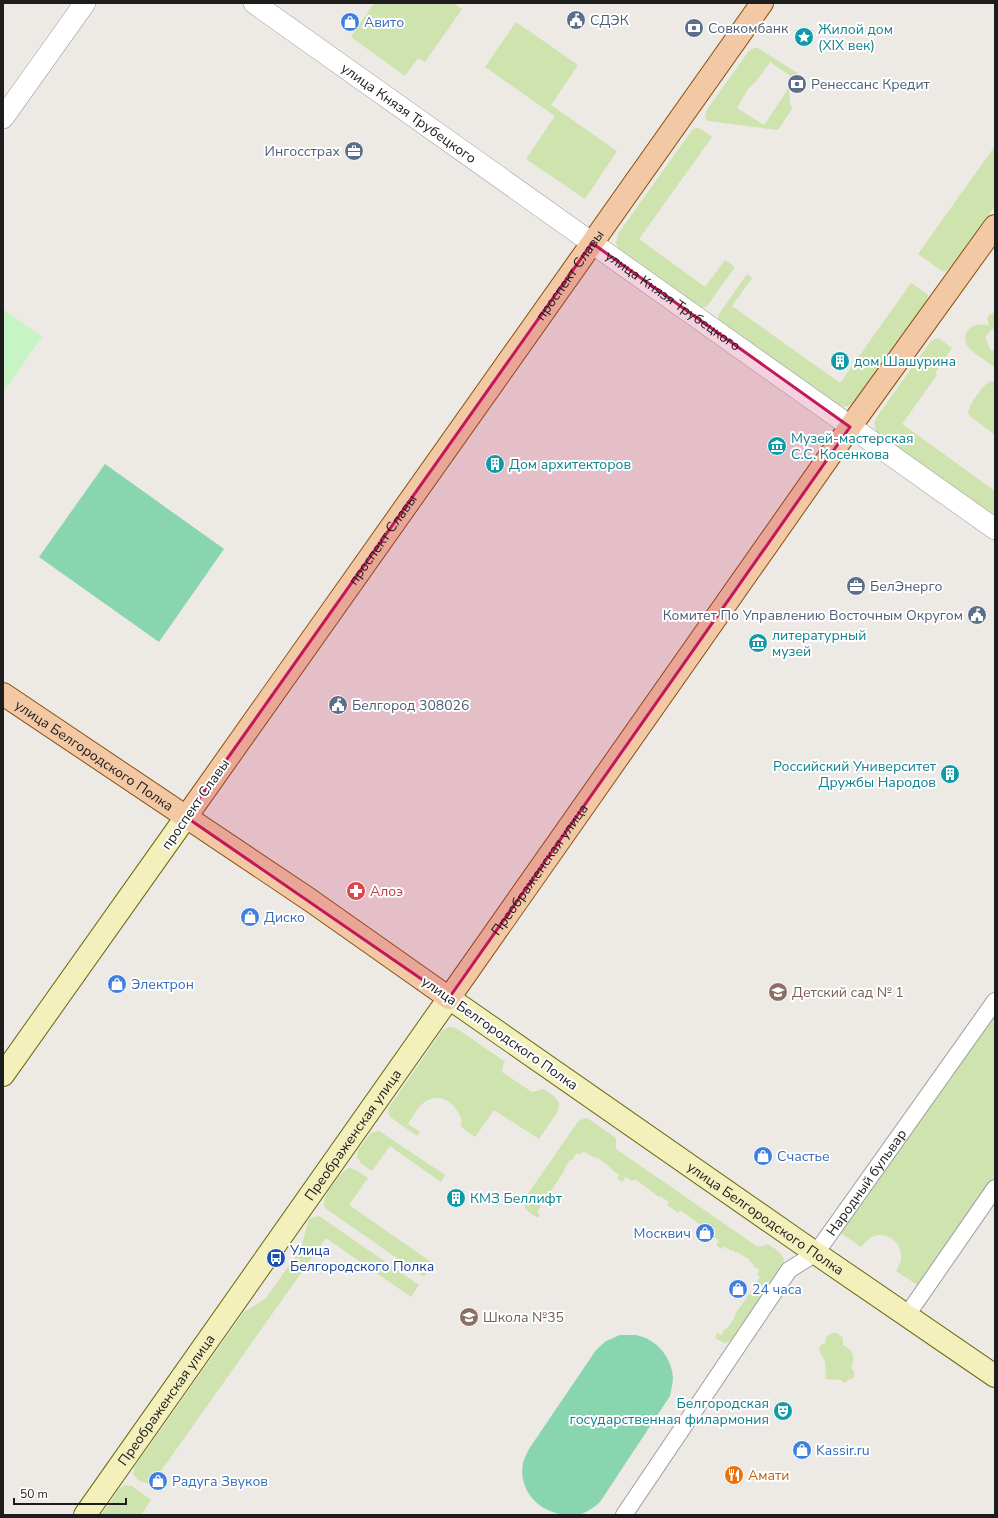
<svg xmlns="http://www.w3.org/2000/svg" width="998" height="1518" font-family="'Nunito Sans',sans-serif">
  <rect width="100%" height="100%" fill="#ede9e4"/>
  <!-- grass -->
  <g fill="#cee3ae">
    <polygon points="374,3 453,3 462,9 425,62 418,58 405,76 351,37"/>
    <polygon points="516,22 578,65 551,105 617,151 585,199 526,159 555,116 485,67"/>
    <polygon points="758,48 799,74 795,79 770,62 758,79 748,89 737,108 764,125 789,88 790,102 792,109 778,130 708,121 705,118 706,111 749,51 754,48"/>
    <polygon points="696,128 701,129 712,137 639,239 705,287 725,260 735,267 707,306 705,307 700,307 619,249 616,244 618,234 692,130"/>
    <polygon points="995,146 995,206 951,268 946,271 942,271 918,254"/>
    <path d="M747,274L752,278L732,306L840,383L911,283L927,294L928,300L856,400C851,406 845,408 837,405L719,321L718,318L719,314Z"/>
    <path d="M995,312V329H992L986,336V340L990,349L995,352V367C988,362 971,352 967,345C960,330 977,320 989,326L987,318L989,315Z"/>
    <polygon points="938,338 952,348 935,373 937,375 902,424 995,491 995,516 992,515 877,433 874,423 876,418 931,341"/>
    <path d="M990,381L995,382V435L971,417L968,413C968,406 983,385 990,381Z"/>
    <path d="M995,1003V1176L919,1286L896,1271C899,1266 902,1261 901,1255C901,1242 887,1232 874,1236C868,1238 865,1243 861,1247L835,1229Z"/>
    <path d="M449,1027L456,1028L504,1061L502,1072L532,1092L543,1089C552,1095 562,1099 558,1111L539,1139L494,1110L475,1137L460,1126L462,1121C456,1102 438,1089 420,1106C415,1111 412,1118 408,1124L420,1132L417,1136L390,1117L388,1110L390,1106L442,1031Z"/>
    <path d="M587,1118L616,1138V1149L758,1247L768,1244C776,1250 788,1255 783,1267L731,1341L724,1343L715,1338L717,1333L721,1335L726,1328L727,1329L735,1317L734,1316L749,1294L750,1295L757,1285L755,1284L760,1277L757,1274L760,1270L753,1266V1264L749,1261L750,1260L737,1252L736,1253L732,1250L731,1251L724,1246L722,1249L716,1245L719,1241L713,1236L715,1233L707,1228L706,1229L680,1210L678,1213L667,1205L669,1202L660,1196L659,1197L635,1179L632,1181L626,1177L622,1182L617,1179L619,1175L612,1170V1169L608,1166V1165L596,1157L595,1158L583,1151L580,1155L577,1153L572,1160H570L564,1169L565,1170L550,1192H549L541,1203L542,1204L537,1212L540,1214L538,1218C530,1213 521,1209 525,1198L577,1123L580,1120Z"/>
    <polygon points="379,1131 445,1175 441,1182 390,1146 372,1171 362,1164 357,1158 358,1150 371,1133"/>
    <path d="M349,1168L356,1170L368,1178L349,1205L434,1264L424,1277L325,1208C324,1205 323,1202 325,1199C327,1191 342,1171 349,1168Z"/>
    <polygon points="319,1216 419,1285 411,1297 326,1238 151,1485 138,1480 133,1474 135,1466 244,1312 265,1299 301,1249 308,1221 311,1218"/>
    <path d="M833,1333H837L843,1338V1345C853,1350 856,1358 851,1368L854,1371V1378L848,1380L845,1383L841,1380L826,1379L825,1362L819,1349L821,1345L825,1343L827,1336Z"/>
    <polygon points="125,1485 132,1486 151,1500 141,1515 101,1515 119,1489"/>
  </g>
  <!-- park -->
  <polygon fill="#c6f4c4" points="3,309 42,337 3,392"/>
  <!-- pitch -->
  <g fill="#89d5af">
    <polygon points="105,464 224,549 159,642 39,557"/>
    <path d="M620,1335C626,1335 631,1335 636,1335C657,1339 672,1358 673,1378C673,1383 671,1390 670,1396L600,1502C593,1508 585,1514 576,1515C546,1518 517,1495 523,1463C524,1458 527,1453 529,1449L596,1350L606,1341Z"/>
  </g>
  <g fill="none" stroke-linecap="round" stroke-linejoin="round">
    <defs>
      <g id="minor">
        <polyline points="907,1315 995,1188"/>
        <path id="s1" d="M624,1515L789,1270L816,1253L995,1001"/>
      </g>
      <g id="tertiary">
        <path id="s2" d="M254,3L995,529"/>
        <polyline points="3,118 85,3"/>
      </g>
      <g id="secondary">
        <polyline points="3,1075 186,817"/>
        <path id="s3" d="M85,1515L449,998L798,1241L995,1376"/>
      </g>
      <g id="primary">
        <path id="s4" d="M3,694L310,900L449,998L850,427L995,226"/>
        <path id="s5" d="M186,817L762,3"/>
      </g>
    </defs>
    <!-- minor casing -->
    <use href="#minor" stroke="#9e9e9e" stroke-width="18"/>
    <!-- tertiary casing -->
    <use href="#tertiary" stroke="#9e9e9e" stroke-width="22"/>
    <!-- secondary casing -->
    <use href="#secondary" stroke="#69690f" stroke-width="24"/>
    <!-- primary casing -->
    <use href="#primary" stroke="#88520e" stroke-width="24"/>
    <!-- minor -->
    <use href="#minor" stroke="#fff" stroke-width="16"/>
    <!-- tertiary -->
    <use href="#tertiary" stroke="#fff" stroke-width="21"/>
    <!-- secondary -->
    <use href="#secondary" stroke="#f3f0bc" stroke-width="22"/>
    <!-- primary -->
    <use href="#primary" stroke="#f3c8a4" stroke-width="22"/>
  </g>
  <!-- marked area -->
  <path fill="#c2185b" fill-opacity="0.2" stroke="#c2185b" stroke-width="3" stroke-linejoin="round" d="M592,243L850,427L449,998L186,817Z"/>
  <!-- icons -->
  <defs>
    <symbol id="civic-disc" viewBox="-11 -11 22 22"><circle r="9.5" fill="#5c6f8a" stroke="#fff"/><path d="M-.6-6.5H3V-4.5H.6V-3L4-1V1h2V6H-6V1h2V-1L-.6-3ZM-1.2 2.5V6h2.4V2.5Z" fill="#fff"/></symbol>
    <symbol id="shop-disc" viewBox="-11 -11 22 22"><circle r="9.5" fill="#3f7fe0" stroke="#fff"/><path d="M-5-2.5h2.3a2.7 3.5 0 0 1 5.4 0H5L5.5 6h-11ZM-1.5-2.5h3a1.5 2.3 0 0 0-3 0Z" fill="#fff"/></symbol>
    <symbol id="bank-disc" viewBox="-11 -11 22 22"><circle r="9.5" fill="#5c6f8a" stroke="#fff"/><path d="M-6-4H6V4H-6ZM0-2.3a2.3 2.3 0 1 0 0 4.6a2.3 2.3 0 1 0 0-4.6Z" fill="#fff"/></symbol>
    <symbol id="sight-disc" viewBox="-11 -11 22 22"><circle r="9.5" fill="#0f9aa8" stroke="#fff"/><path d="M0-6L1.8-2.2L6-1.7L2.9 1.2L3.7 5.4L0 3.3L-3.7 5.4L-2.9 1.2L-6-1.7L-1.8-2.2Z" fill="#fff"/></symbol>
    <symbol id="office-disc" viewBox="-11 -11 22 22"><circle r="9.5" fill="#5c6f8a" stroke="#fff"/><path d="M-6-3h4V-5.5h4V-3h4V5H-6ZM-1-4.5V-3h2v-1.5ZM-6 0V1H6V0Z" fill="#fff"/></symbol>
    <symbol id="building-disc" viewBox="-11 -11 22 22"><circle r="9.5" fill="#0f9aa8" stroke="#fff"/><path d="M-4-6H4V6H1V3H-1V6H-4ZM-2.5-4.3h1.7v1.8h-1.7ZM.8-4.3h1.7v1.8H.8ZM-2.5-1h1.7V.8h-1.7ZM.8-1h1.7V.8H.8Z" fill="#fff"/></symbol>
    <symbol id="museum-disc" viewBox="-11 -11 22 22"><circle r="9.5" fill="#0f9aa8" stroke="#fff"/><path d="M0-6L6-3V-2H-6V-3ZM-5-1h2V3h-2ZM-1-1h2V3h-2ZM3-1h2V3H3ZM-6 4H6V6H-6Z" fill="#fff"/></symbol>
    <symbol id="pharmacy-disc" viewBox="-11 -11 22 22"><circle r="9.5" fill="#e0444e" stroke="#fff"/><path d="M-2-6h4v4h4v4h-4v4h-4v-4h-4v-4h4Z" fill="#fff"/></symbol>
    <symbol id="school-disc" viewBox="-11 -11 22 22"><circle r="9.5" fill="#8d6e63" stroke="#fff"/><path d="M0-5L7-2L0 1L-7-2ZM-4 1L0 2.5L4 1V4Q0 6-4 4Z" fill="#fff"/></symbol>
    <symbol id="bus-disc" viewBox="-11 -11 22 22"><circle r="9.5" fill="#1a4fb4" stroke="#fff"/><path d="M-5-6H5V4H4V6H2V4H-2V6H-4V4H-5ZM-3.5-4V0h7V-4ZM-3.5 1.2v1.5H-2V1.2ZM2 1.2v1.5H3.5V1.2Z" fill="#fff"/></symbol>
    <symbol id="theatre-disc" viewBox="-11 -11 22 22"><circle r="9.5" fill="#0f9aa8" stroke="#fff"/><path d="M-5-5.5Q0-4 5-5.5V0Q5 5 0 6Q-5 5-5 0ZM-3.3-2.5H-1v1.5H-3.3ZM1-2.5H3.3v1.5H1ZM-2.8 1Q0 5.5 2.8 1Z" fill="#fff"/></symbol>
    <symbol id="restaurant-disc" viewBox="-11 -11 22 22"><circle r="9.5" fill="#e8710a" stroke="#fff"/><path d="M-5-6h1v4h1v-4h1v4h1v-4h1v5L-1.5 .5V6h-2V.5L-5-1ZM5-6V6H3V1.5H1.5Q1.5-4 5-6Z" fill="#fff"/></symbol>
  </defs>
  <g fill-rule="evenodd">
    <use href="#civic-disc" x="565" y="9" width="22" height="22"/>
    <use href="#shop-disc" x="339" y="11" width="22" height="22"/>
    <use href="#bank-disc" x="683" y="17" width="22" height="22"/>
    <use href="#sight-disc" x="793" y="26" width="22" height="22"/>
    <use href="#bank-disc" x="786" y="73" width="22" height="22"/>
    <use href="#office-disc" x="343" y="140" width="22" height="22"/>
    <use href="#building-disc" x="829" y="350" width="22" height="22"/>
    <use href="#museum-disc" x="766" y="435" width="22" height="22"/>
    <use href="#building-disc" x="484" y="453" width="22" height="22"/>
    <use href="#office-disc" x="845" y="575" width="22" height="22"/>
    <use href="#civic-disc" x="966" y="604" width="22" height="22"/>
    <use href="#museum-disc" x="747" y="632" width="22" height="22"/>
    <use href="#civic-disc" x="327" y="694" width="22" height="22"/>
    <use href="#building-disc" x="939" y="763" width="22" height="22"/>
    <use href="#pharmacy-disc" x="345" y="880" width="22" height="22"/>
    <use href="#shop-disc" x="239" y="906" width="22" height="22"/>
    <use href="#shop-disc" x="106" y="973" width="22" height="22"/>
    <use href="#school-disc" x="767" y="981" width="22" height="22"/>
    <use href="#shop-disc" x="752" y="1145" width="22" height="22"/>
    <use href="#building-disc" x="445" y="1187" width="22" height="22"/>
    <use href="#shop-disc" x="694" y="1222" width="22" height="22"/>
    <use href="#bus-disc" x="265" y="1247" width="22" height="22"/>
    <use href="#shop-disc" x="727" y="1278" width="22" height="22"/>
    <use href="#school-disc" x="458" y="1306" width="22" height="22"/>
    <use href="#theatre-disc" x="772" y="1400" width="22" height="22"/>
    <use href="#shop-disc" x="791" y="1439" width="22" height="22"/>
    <use href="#restaurant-disc" x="723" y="1464" width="22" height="22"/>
    <use href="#shop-disc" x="147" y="1470" width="22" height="22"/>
  </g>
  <g text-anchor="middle" stroke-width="4" stroke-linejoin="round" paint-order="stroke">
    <!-- service labels -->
    <g font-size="14" fill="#4e5e75" stroke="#fff" text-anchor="start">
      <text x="590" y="25">СДЭК</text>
      <text x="708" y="33">Совкомбанк</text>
      <text x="811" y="89">Ренессанс Кредит</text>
      <text x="340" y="156" text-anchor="end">Ингосстрах</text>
      <text x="870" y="591">БелЭнерго</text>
      <text x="963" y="620" text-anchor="end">Комитет По Управлению Восточным Округом</text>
      <text x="352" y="710">Белгород 308026</text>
    </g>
    <!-- shop labels -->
    <g font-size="14" fill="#366cbe" stroke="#fff" text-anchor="start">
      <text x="364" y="27">Авито</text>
      <text x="264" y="922">Диско</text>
      <text x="131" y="989">Электрон</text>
      <text x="777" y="1161">Счастье</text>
      <text x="691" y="1238" text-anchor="end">Москвич</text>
      <text x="752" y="1294">24 часа</text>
      <text x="816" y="1455">Kassir.ru</text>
      <text x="172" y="1486">Радуга Звуков</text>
    </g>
    <!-- culture labels -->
    <g font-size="14" fill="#0d838f" stroke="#fff" text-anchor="start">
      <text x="818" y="34">Жилой дом<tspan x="818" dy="16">(XIX век)</tspan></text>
      <text x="854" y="366">дом Шашурина</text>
      <text x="791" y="443">Музей-мастерская<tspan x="791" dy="16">С.С. Косенкова</tspan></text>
      <text x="509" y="469">Дом архитекторов</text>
      <text x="772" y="640">литературный<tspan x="772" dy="16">музей</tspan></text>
      <text x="936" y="771" text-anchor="end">Российский Университет<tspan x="936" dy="16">Дружбы Народов</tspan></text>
      <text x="470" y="1203">КМЗ Беллифт</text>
      <text x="769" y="1408" text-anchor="end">Белгородская<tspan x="769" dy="16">государственная филармония</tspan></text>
    </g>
    <!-- street labels -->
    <g font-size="14" fill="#1d1d1d" stroke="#fff">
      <text dy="5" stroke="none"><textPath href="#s2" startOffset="190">улица Князя Трубецкого</textPath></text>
      <text dy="5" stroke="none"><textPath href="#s5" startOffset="664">проспект Славы</textPath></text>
      <text dy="5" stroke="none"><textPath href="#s2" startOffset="514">улица Князя Трубецкого</textPath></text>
      <text dy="5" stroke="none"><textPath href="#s5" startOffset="340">проспект Славы</textPath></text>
      <text dy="5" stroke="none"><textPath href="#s4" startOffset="110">улица Белгородского Полка</textPath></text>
      <text transform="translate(195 804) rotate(-55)" y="5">проспект Славы</text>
      <text dy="5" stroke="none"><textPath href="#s4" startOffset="697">Преображенская улица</textPath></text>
      <text transform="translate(500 1033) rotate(35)" y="5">улица Белгородского Полка</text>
      <text dy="5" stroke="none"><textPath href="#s3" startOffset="465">Преображенская улица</textPath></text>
      <text dy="5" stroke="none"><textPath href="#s1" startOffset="414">Народный бульвар</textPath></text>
      <text dy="5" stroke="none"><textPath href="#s3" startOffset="1018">улица Белгородского Полка</textPath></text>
      <text dy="5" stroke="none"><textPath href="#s3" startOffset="141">Преображенская улица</textPath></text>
    </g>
    <!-- health labels -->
    <g font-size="14" fill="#be3a42" stroke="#fff" text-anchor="start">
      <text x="370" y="896">Алоэ</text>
    </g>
    <!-- education labels -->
    <g font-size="14" fill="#785e54" stroke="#fff" text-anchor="start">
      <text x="792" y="997">Детский сад № 1</text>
      <text x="483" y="1322">Школа №35</text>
    </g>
    <!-- transit labels -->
    <g font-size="14" fill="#164399" stroke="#fff" text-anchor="start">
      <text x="290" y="1255">Улица<tspan x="290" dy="16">Белгородского Полка</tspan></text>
    </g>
    <!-- food labels -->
    <g font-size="14" fill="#c56008" stroke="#fff" text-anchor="start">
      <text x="748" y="1480">Амати</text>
    </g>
  </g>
  <!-- border -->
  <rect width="998" height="1518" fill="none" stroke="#1d1d1d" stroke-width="8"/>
  <!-- scale -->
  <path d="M14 1498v6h112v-6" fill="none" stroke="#1d1d1d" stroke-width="2"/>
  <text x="20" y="1498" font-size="12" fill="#1d1d1d" stroke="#ffffff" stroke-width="3" paint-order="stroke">50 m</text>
</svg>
